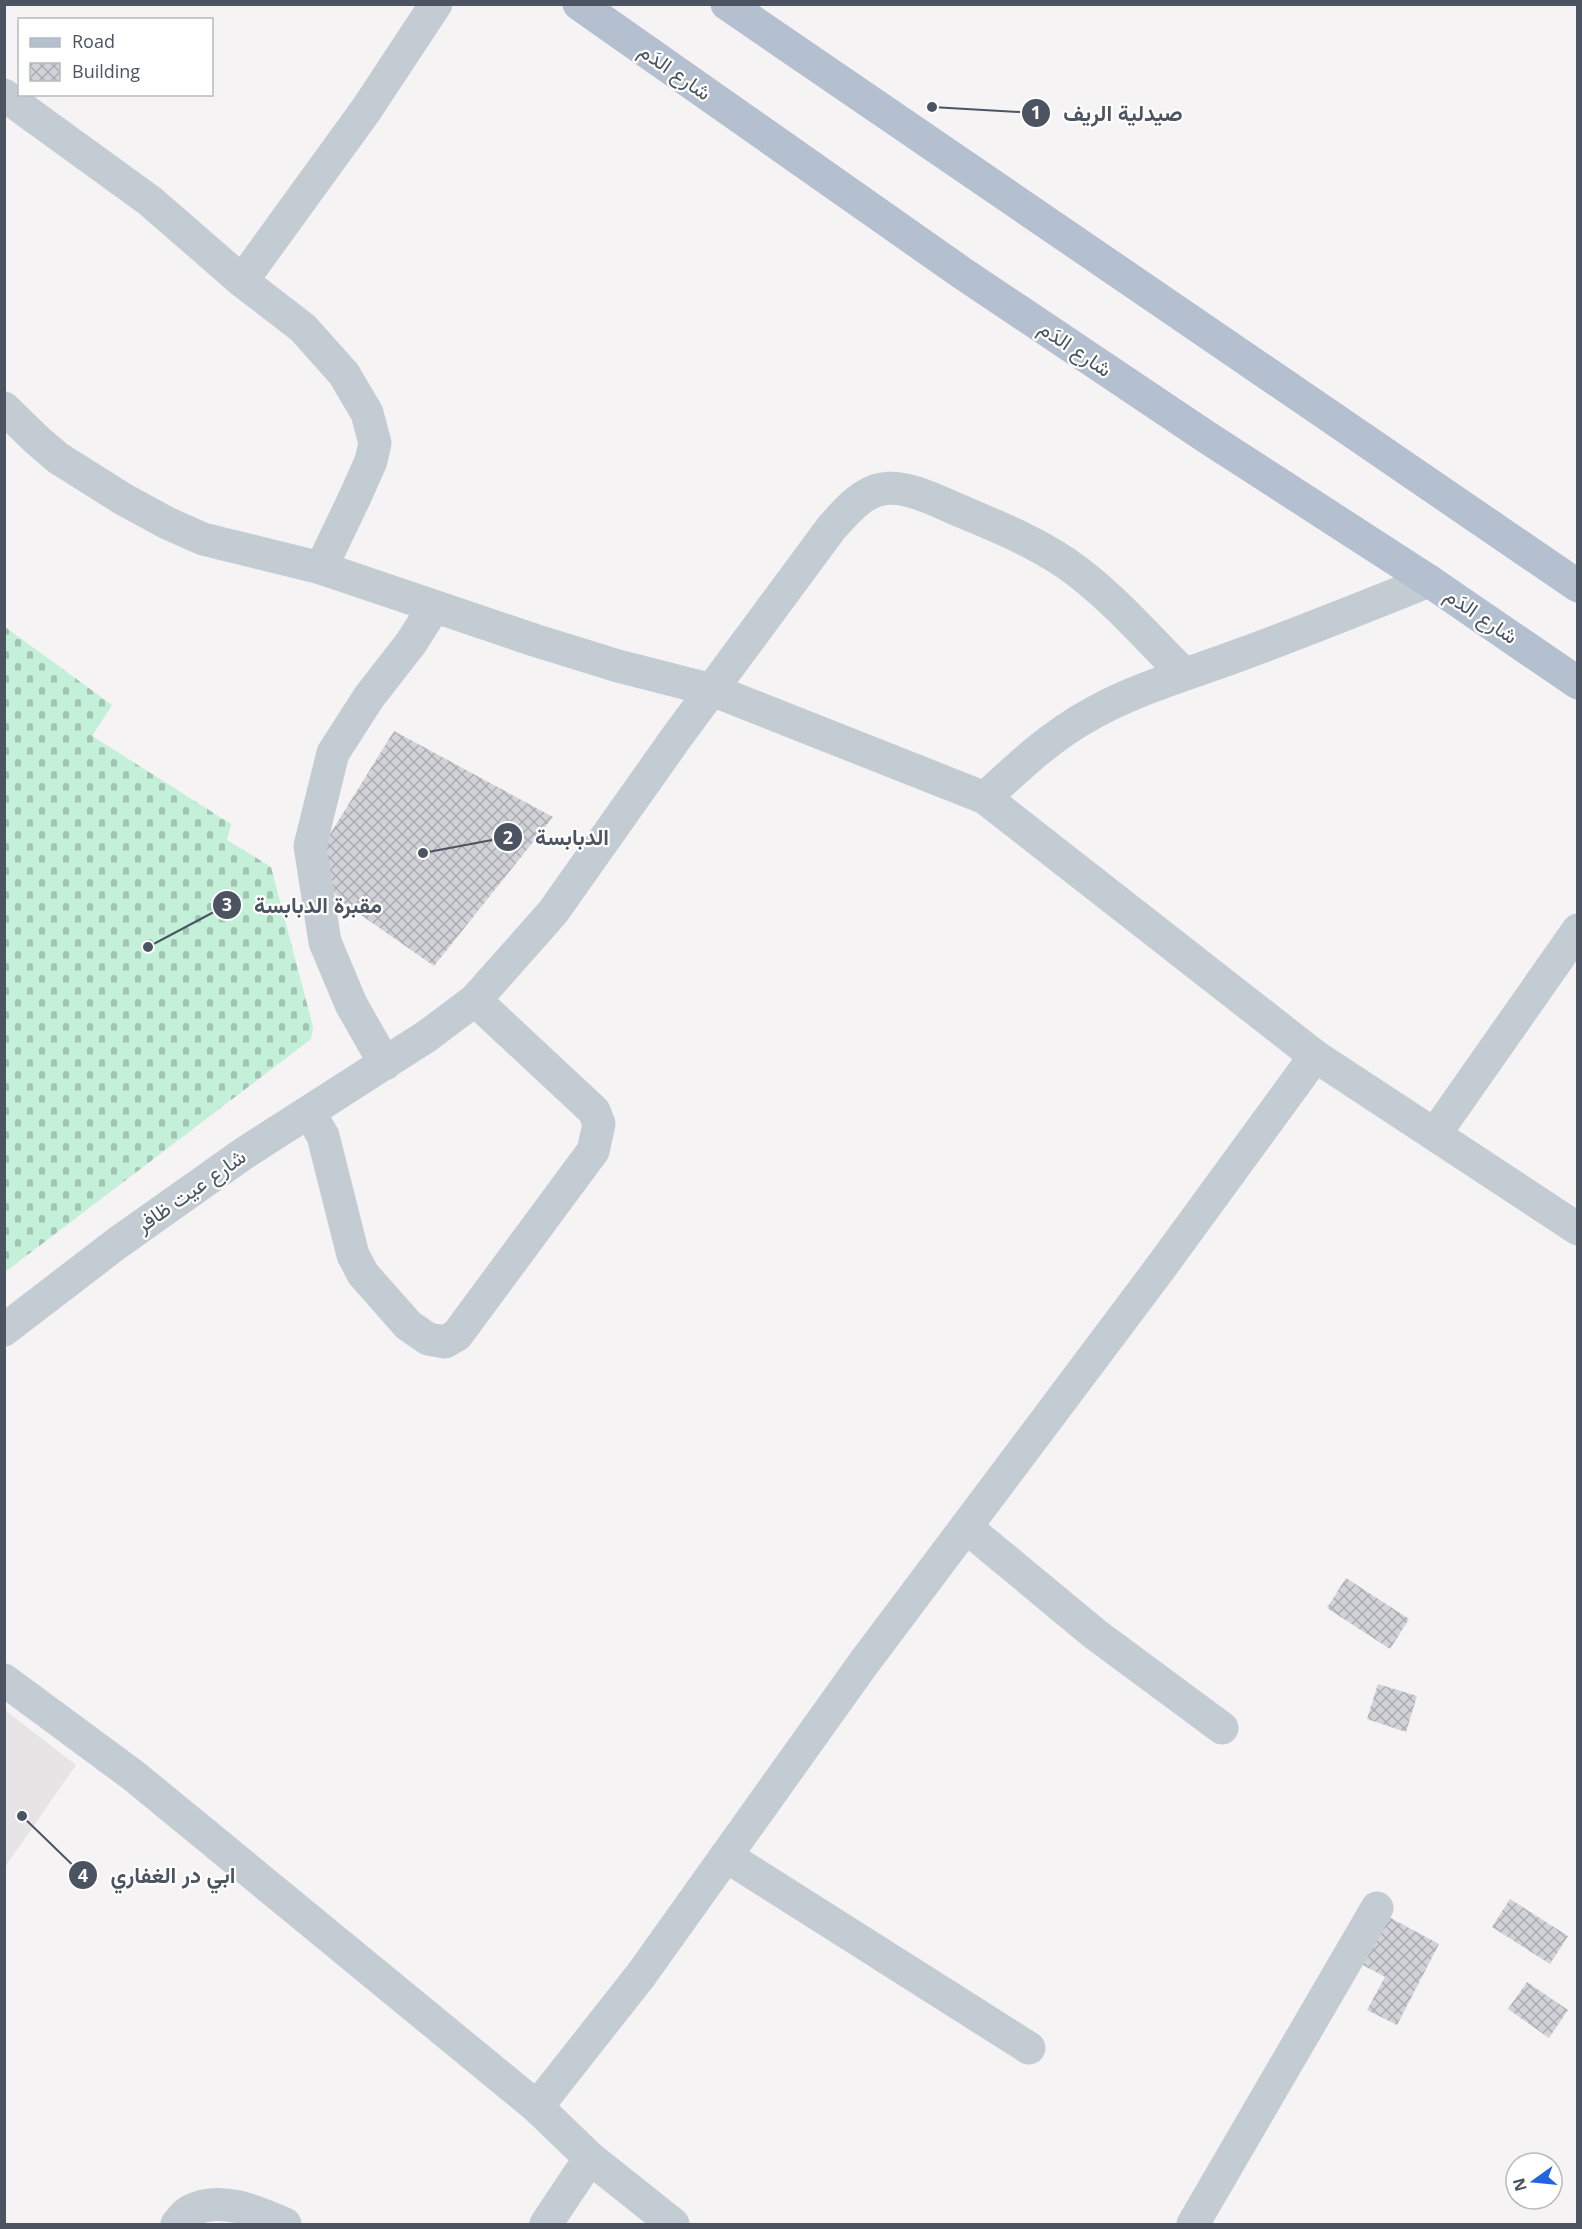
<svg xmlns="http://www.w3.org/2000/svg" width="1582" height="2229" font-family="'Open Sans',Vazirmatn,sans-serif">
  <defs>
    <pattern id="cemetery-stones" width="16" height="16" patternUnits="userSpaceOnUse" patternTransform="scale(1.5)"><rect width="16" height="16" fill="#c4efd8"/><path d="M2 7V4a2 2 0 0 1 4 0v3zM10 15v-3a2 2 0 0 1 4 0v3z" fill="#a1c4b3"/></pattern>
    <pattern id="building-cross-hatch" width="8" height="8" patternUnits="userSpaceOnUse" patternTransform="scale(1.5)"><rect width="8" height="8" fill="#d0d2d7"/><path d="M0 0l8 8M0 8l8-8" fill="none" stroke="#abadb2"/></pattern>
  </defs>
  <rect width="100%" height="100%" fill="#f5f3f3"/>
  <!-- education -->
  <polygon fill="#e6e4e5" points="5,1710 76,1765 5,1867"/>
  <!-- cemetery -->
  <polygon fill="url(#cemetery-stones)" points="5,627 112,705 92,736 231,824 227,840 271,867 313,1027 311,1039 5,1272"/>
  <!-- building -->
  <g fill="url(#building-cross-hatch)">
    <polygon points="394,731 553,817 434,966 338,899 331,887 322,847"/>
    <polygon points="1346,1578 1409,1619 1390,1649 1327,1608"/>
    <polygon points="1378,1684 1417,1696 1406,1732 1367,1719"/>
    <polygon points="1510,1899 1568,1936 1550,1964 1492,1927"/>
    <polygon points="1387,1916 1439,1944 1397,2025 1367,2010 1385,1977 1361,1964"/>
    <polygon points="1527,1982 1568,2010 1549,2038 1508,2009"/>
  </g>
  <g fill="none" stroke-linecap="round" stroke-linejoin="round">
    <!-- minor -->
    <g stroke="#c4ccd3" stroke-width="33">
      <polyline points="4,95 150,201 242,281 303,328 344,374 367,413 375,443 371,461 355,497 321,568"/>
      <polyline points="242,281 366,110 436,4"/>
      <polyline points="4,408 37,440 58,458 123,499 167,523 203,539 321,568 534,640 618,666 712,690 985,798 1315,1056 1578,1229"/>
      <path d="M985,798C1019,766 1052,735 1093,713C1140,687 1192,673 1242,654C1305,631 1367,606 1429,581"/>
      <polyline points="385,1064 351,1004 325,942 310,846 333,753 369,697 411,643 434,607"/>
      <polyline points="309,1112 323,1136 353,1255 363,1274 408,1325 428,1339 445,1342 457,1335 593,1151 599,1124 594,1111 475,1000"/>
      <polyline points="1435,1134 1578,930"/>
      <path d="M4,1330L116,1244L243,1154L427,1036L475,1000L553,912L676,738L832,527C846,512 861,493 882,489C906,485 935,500 956,509C998,527 1042,544 1078,572C1116,601 1149,639 1183,673"/>
      <polyline points="966,1527 1095,1634 1222,1728"/>
      <polyline points="4,1680 134,1776 537,2107 590,2158 673,2224"/>
      <polyline points="726,1856 1029,2048"/>
      <polyline points="537,2107 641,1975 863,1664 1161,1267 1315,1056"/>
      <path d="M177,2224C181,2220 185,2213 190,2211C220,2195 258,2212 285,2224"/>
      <polyline points="546,2224 590,2158"/>
      <polyline points="1193,2224 1377,1908"/>
    </g>
    <!-- major -->
    <g stroke="#b4c0d0" stroke-width="33">
      <polyline points="579,4 962,273 1208,438 1429,581 1578,683"/>
      <polyline points="727,4 1578,586"/>
    </g>
  </g>
  <g text-anchor="middle" stroke-width="4.5" stroke-linejoin="round" paint-order="stroke">
    <!-- street labels -->
    <g font-size="21" fill="#4b5460" stroke="#fff">
      <text transform="translate(675 72) rotate(35)" y="7">شارع الدَم</text>
      <text transform="translate(1075 349) rotate(34)" y="7">شارع الدَم</text>
      <text transform="translate(1481 616) rotate(34)" y="7">شارع الدَم</text>
      <text transform="translate(191 1191) rotate(-35)" y="7">شارع عيت ظافر</text>
    </g>
  </g>
  <!-- callouts -->
  <path fill="none" stroke="#4b5460" stroke-width="2" d="M932 107L1036 113M423 853L508 837M148 947L227 905M22 1816L83 1875"/>
  <g fill="#4b5460" stroke="#fff" stroke-width="2">
    <circle cx="932" cy="107" r="6"/>
    <circle cx="423" cy="853" r="6"/>
    <circle cx="148" cy="947" r="6"/>
    <circle cx="22" cy="1816" r="6"/>
    <circle cx="1036" cy="113" r="15"/>
    <circle cx="508" cy="837" r="15"/>
    <circle cx="227" cy="905" r="15"/>
    <circle cx="83" cy="1875" r="15"/>
  </g>
  <g font-size="18" text-anchor="middle" font-weight="bold" fill="#fff">
    <text x="1036" y="119">1</text>
    <text x="508" y="844">2</text>
    <text x="227" y="911">3</text>
    <text x="83" y="1882">4</text>
  </g>
  <g font-size="22" text-anchor="middle" font-weight="bold" fill="#4b5460" stroke="#fff" stroke-width="4.5" stroke-linejoin="round" paint-order="stroke">
    <text x="1123" y="121">صيدلية الريف</text>
    <text x="572" y="845">الدبابسة</text>
    <text x="318" y="913">مقبرة الدبابسة</text>
    <text x="173" y="1883">ابي در الغفاري</text>
  </g>
  <!-- border -->
  <rect width="1582" height="2229" fill="none" stroke="#4b5460" stroke-width="12"/>
  <!-- legend -->
  <rect x="18" y="18" width="195" height="78" fill="#ffffff" stroke="#b7bbbf" stroke-width="1.5"/>
  <rect x="30" y="38" width="30" height="9" fill="#b4c0d0" stroke="#b7bbbf" stroke-width="1.5"/>
  <text x="72" y="48" font-size="18" fill="#4b5460">Road</text>
  <rect x="30" y="63" width="30" height="18" fill="url(#building-cross-hatch)" stroke="#b7bbbf" stroke-width="1.5"/>
  <text x="72" y="78" font-size="18" fill="#4b5460">Building</text>
  <!-- north arrow -->
  <g transform="translate(1534 2181) rotate(255)"><circle r="28" fill="#ffffff" stroke="#b7bbbf" stroke-width="1.5"/>
  <path d="M0-4.5L10 22L0 15L-10 22Z" fill="#2065e1"/>
  <text y="-9" font-size="16" font-weight="bold" text-anchor="middle" fill="#4b5460">N</text>
  </g>
</svg>
